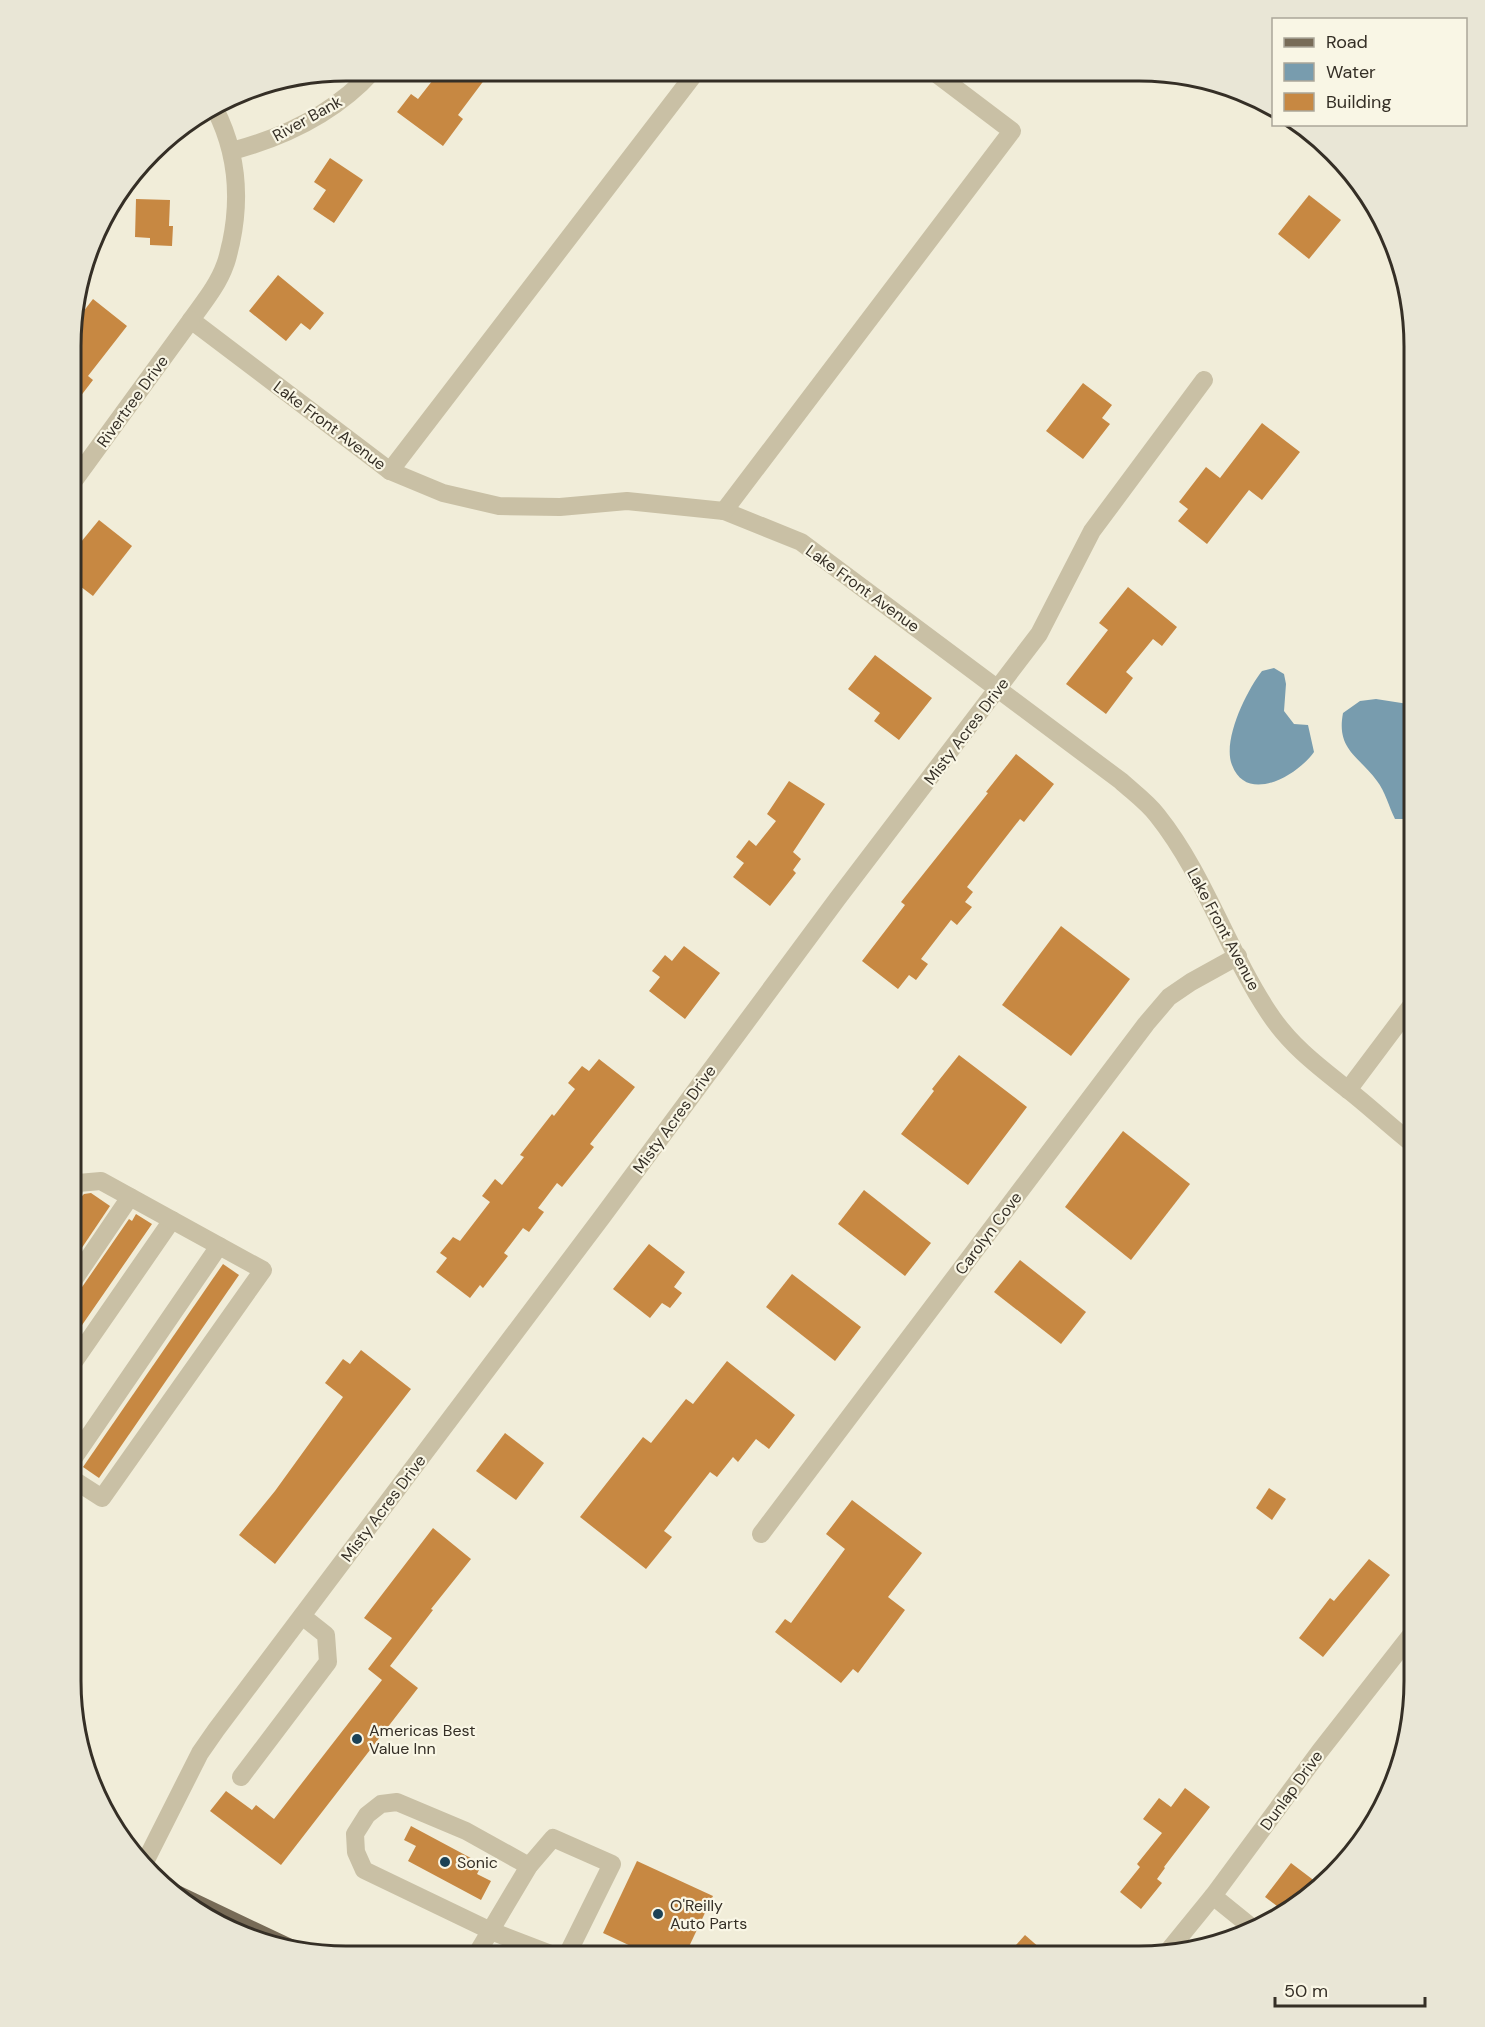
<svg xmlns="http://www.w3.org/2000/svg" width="1485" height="2027" font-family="'DM Sans',sans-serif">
  <rect width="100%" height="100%" fill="#f1edd9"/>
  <!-- water -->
  <g fill="#789cae">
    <path d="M1274,668L1284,674L1286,684L1284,711L1294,724L1308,725L1314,752C1298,775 1247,805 1232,765C1222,740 1247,690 1262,671Z"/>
    <path d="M1376,699L1408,704L1414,708V819H1395C1389,807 1385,791 1377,781C1359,756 1336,750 1343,713L1360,701Z"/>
  </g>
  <!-- building -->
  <g fill="#c78842">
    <polygon points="440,71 491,71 458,115 463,119 443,146 397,112 411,94 418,99"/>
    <polygon points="330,158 363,180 334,223 313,209 326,190 314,182"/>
    <polygon points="1309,195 1341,220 1309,259 1278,234"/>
    <polygon points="136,199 170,200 169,226 173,226 172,246 150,245 150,238 135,237"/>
    <polygon points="278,275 324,313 310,330 301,323 286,341 249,311"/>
    <polygon points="93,299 127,326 88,376 93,380 73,406 73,325"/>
    <polygon points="1083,383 1112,405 1102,418 1110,424 1083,459 1046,431"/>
    <polygon points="1262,423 1300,452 1262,500 1249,490 1207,544 1178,521 1188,509 1179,502 1206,467 1220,478"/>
    <polygon points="99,520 132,546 93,596 72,580 72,553"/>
    <polygon points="1128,587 1177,627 1162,646 1153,639 1126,672 1133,678 1106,714 1066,684 1108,630 1099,623"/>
    <polygon points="875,655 932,698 899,740 874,721 880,713 848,689"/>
    <polygon points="1016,754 1054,784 1024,822 1020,819 967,887 973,892 965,902 972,907 957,925 951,920 921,959 928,964 916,980 909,975 898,989 862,961 905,905 901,902 988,793 986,792"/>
    <polygon points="789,781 825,804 793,852 801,859 793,870 796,873 770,906 733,877 744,863 736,857 749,840 756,846 776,821 767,814"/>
    <polygon points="1061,926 1130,979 1071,1056 1002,1005"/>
    <polygon points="684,946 720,973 685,1019 649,991 660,977 652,971 665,955 672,961"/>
    <polygon points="959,1055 1027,1107 968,1185 901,1134 934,1091 932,1089"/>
    <polygon points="599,1059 635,1087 590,1144 594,1147 562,1187 557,1183 538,1208 544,1212 529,1232 523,1228 504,1253 508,1256 483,1288 480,1285 470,1298 436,1272 447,1258 440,1253 453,1237 460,1241 490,1202 482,1196 495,1179 502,1185 524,1157 520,1155 552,1114 554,1116 575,1089 568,1083 582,1066 589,1071"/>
    <polygon points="1123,1131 1190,1184 1131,1260 1065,1207"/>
    <polygon points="864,1190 931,1243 905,1276 838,1224"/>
    <polygon points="91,1193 110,1206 71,1264 71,1208 84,1194"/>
    <polygon points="136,1214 152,1224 71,1341 71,1295 80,1290 129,1219 132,1221"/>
    <polygon points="649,1244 685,1272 674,1287 682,1293 670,1308 662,1303 650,1318 613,1289"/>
    <polygon points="1020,1260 1086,1312 1061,1344 994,1292"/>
    <polygon points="223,1264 239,1275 99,1478 83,1467"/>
    <polygon points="792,1274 861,1327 835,1361 766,1307"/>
    <polygon points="361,1350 411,1389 275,1564 239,1535 275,1491 343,1397 325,1383 343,1359 350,1364"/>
    <polygon points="727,1361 795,1415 769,1449 756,1439 738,1462 733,1457 717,1477 710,1472 664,1531 672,1537 646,1569 580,1517 643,1437 651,1443 686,1399 693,1404"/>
    <polygon points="505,1433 544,1463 516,1500 476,1471"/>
    <polygon points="1269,1488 1286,1499 1272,1520 1256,1508"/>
    <polygon points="852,1500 922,1553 888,1597 905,1610 858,1673 853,1669 841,1683 775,1632 785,1619 791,1623 845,1549 826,1534"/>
    <polygon points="433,1528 471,1559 431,1609 433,1610 390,1666 418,1688 281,1865 210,1811 226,1791 252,1810 256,1805 274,1819 382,1680 368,1669 392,1638 364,1618"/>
    <polygon points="1369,1559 1390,1575 1323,1657 1299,1638 1330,1598 1334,1601"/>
    <polygon points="1185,1788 1210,1807 1164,1867 1165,1868 1157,1879 1162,1883 1141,1909 1120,1892 1140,1867 1137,1864 1162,1833 1143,1819 1159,1798 1171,1807"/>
    <polygon points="411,1826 482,1864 477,1874 491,1881 481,1900 408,1861 416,1846 404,1840"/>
    <polygon points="637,1861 713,1896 685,1955 650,1955 603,1933"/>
    <polygon points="1291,1863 1316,1882 1306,1894 1308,1897 1285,1912 1265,1897"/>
    <polygon points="1025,1935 1049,1956 1006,1956"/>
  </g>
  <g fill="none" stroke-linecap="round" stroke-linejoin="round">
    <!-- minor -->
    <g stroke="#c9c0a5" stroke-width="18">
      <path d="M215,109C237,152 241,196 231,243C229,250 228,258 225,265C218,285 203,303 191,320L390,471L443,493L499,506L560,507L627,501L724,511L801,542L1121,781C1133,792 1147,802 1157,815C1205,875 1227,950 1269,1013C1290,1045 1318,1066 1347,1089C1370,1107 1391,1127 1414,1145"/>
      <path d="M232,151C285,137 336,112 373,71"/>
      <polyline points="390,471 696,72"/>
      <polyline points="73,482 191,320"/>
      <polyline points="724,511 1012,131 934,72"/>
      <polyline points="1348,1090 1414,1002"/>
      <polyline points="71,1284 130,1197"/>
      <polyline points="71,1366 172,1220"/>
      <polyline points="71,1462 219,1246"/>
      <polyline points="71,1478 102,1498 263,1270 101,1181 78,1183 71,1193"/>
      <polyline points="761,1534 1146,1024 1169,997 1191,982 1238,956"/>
      <polyline points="241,1777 328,1662 326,1635 302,1616"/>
      <polyline points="146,1860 200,1753 216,1730 602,1217 838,898 1039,634 1092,531 1204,380"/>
      <polyline points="529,1866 466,1831 397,1802 381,1804 367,1815 355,1834 356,1852 364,1870 491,1931 553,1955"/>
      <polyline points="1213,1896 1255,1930"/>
      <polyline points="1169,1950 1213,1896 1320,1751 1414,1631"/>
      <polyline points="476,1955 529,1866 553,1838 612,1864 567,1955"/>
    </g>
    <!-- major -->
    <polyline stroke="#776b57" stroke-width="18" points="172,1892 292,1949"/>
  </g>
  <!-- markers -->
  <g fill="#1c4256" stroke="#f9f6e5" stroke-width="2">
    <circle cx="357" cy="1739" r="6"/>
    <circle cx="445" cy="1862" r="6"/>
    <circle cx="658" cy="1914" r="6"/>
  </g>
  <g text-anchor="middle" stroke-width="4.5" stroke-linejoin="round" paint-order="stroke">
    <!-- street labels -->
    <g font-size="16" fill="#352f26" stroke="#f9f6e5">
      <text transform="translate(307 118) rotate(-29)" y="6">River Bank</text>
      <text transform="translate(132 401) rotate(-54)" y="6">Rivertree Drive</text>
      <text transform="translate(330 425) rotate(37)" y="6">Lake Front Avenue</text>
      <text transform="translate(863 588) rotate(36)" y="6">Lake Front Avenue</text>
      <text transform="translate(966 731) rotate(-53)" y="6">Misty Acres Drive</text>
      <text transform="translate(1224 929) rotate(62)" y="6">Lake Front Avenue</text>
      <text transform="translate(674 1119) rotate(-54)" y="6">Misty Acres Drive</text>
      <text transform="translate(988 1233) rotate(-53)" y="6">Carolyn Cove</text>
      <text transform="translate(383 1508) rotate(-53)" y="6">Misty Acres Drive</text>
      <text transform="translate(1291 1790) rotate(-54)" y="6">Dunlap Drive</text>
    </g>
    <!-- poi labels -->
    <g font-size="16" fill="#352f26" stroke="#f9f6e5" text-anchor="start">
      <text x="369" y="1736">Americas Best<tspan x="369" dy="18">Value Inn</tspan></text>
      <text x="457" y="1868">Sonic</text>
      <text x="670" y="1911">O'Reilly<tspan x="670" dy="18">Auto Parts</tspan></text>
    </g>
  </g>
  <!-- crop -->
  <path d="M0 0H1485V2027H0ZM346 81H1139A265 265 0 0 1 1404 346V1681A265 265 0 0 1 1139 1946H346A265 265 0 0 1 81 1681V346A265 265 0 0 1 346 81Z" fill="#e9e6d6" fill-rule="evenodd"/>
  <path fill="none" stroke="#352f26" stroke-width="3" d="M346 81H1139A265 265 0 0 1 1404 346V1681A265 265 0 0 1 1139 1946H346A265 265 0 0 1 81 1681V346A265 265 0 0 1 346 81Z"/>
  <!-- legend -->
  <rect x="1272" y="18" width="195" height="108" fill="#f9f6e5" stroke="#aba699" stroke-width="1.5"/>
  <rect x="1284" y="38" width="30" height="9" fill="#776b57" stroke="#aba699" stroke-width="1.5"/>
  <text x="1326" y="48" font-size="18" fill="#352f26">Road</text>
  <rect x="1284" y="63" width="30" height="18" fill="#789cae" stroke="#aba699" stroke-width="1.5"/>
  <text x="1326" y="78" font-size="18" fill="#352f26">Water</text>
  <rect x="1284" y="93" width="30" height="18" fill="#c78842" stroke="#aba699" stroke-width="1.5"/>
  <text x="1326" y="108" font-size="18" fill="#352f26">Building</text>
  <!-- scale -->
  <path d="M1275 1997v9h150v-9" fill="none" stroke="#352f26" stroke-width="3"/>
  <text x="1284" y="1997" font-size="18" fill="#352f26" stroke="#f9f6e5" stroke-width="4.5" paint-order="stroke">50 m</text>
</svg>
